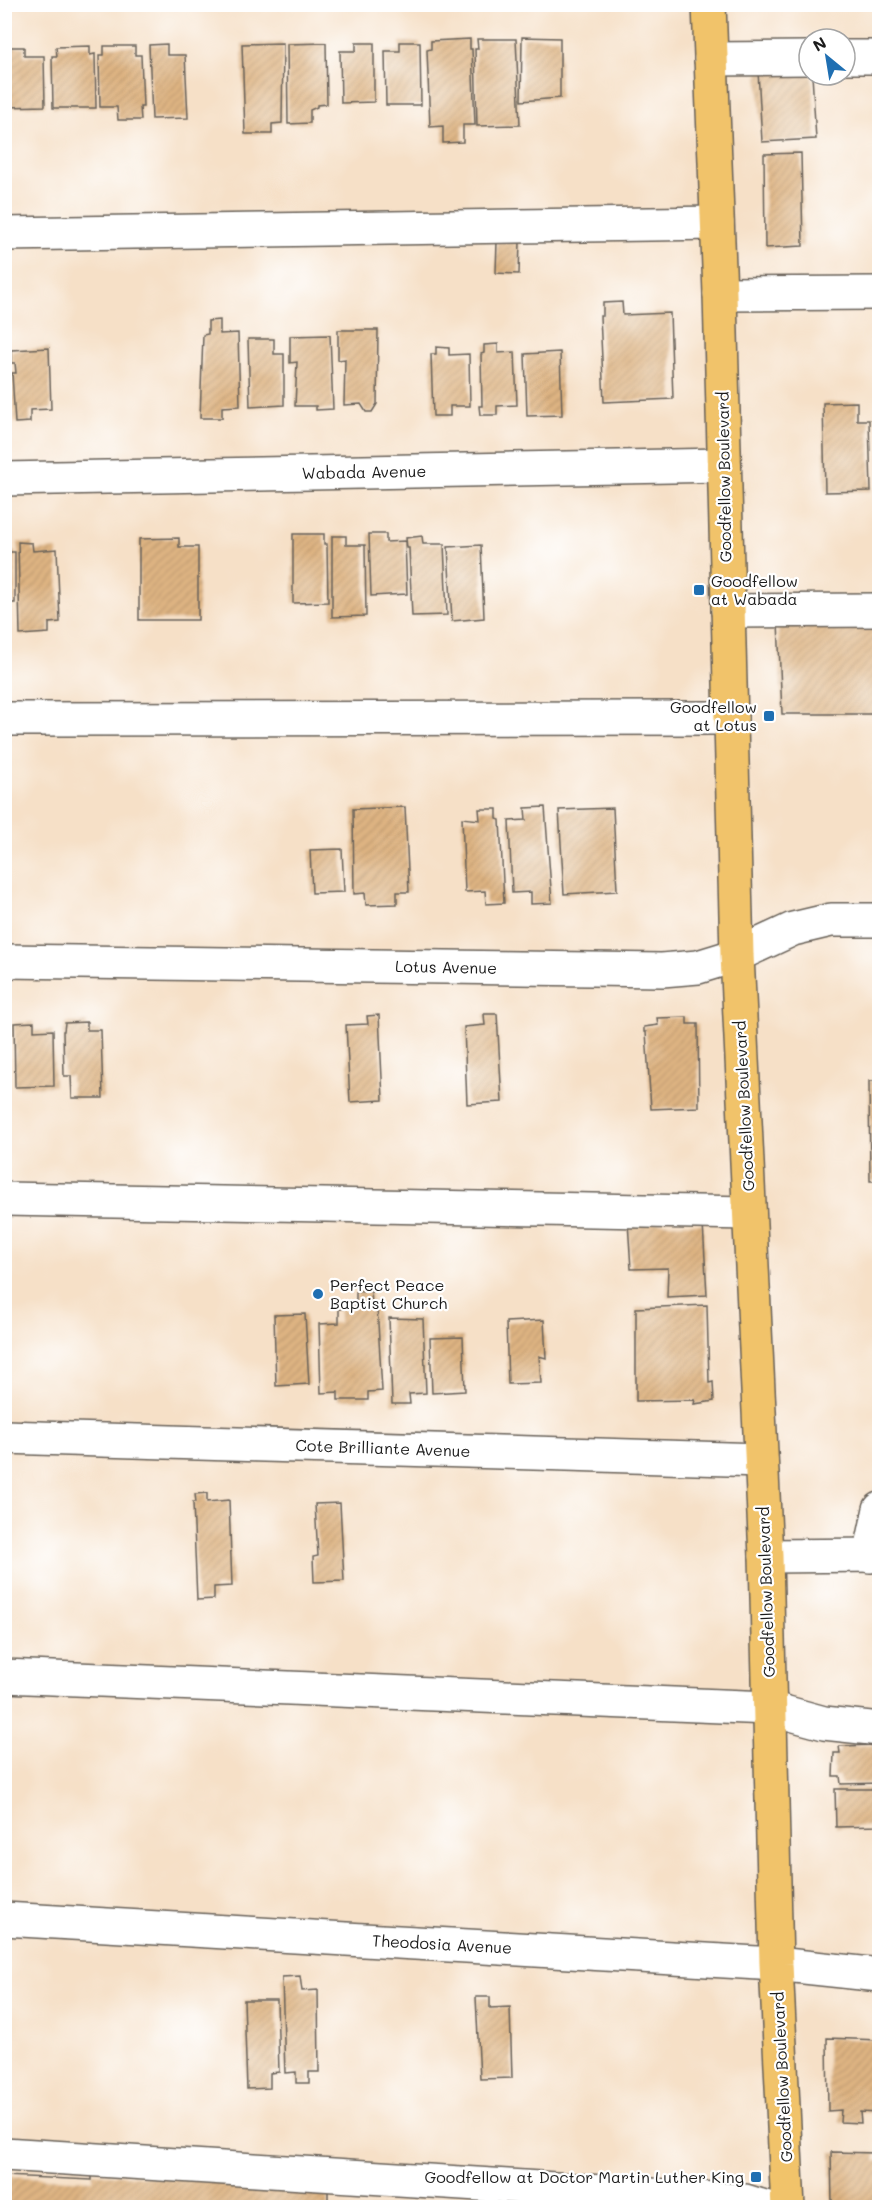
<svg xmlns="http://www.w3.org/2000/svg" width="884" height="2212" font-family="Mali,sans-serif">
  <defs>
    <pattern id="building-hatch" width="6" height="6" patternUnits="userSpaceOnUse" patternTransform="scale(1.5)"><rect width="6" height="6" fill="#deb482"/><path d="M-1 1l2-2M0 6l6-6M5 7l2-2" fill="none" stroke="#be9a70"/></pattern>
  </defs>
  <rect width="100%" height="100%" fill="#fff"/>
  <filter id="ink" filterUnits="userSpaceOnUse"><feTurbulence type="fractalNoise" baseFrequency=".0167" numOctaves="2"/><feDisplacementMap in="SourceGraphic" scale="12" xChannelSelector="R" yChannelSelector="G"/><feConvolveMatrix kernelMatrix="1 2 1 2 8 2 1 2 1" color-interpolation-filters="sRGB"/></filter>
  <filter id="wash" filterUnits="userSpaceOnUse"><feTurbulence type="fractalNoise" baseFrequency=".008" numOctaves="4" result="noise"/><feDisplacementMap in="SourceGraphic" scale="24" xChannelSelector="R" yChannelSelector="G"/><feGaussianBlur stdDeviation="1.35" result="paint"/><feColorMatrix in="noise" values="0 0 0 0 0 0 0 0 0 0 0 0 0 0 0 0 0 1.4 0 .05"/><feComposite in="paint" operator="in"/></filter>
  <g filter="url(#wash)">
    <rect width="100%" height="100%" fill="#f6e0c7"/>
    <g id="blocks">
      <!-- building -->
      <g fill="url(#building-hatch)">
        <polygon points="522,37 560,38 560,98 521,101"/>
        <polygon points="470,39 470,49 472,49 475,125 463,125 463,142 443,143 443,126 430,127 427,50 431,49 431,41"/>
        <polygon points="477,39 516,39 520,125 477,126 475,49 478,49"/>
        <polygon points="400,42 420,42 421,105 386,105 385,51 400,51"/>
        <polygon points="283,43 282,123 272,124 272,134 245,134 242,44"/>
        <polygon points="326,43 327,104 317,105 317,107 310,110 310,123 288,124 287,44"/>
        <polygon points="356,43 374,43 374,102 341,103 340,51 356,51"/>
        <polygon points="167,44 167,55 185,55 188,118 152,119 149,45"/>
        <polygon points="90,46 90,55 95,54 96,108 53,108 52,56 57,56 56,47"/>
        <polygon points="104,46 135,46 135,55 141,55 143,107 140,107 141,120 118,120 117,107 100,107 99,55 104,55"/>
        <polygon points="6,47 24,47 24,56 44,56 45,106 6,107"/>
        <polygon points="809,67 809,75 812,75 816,139 762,142 758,71"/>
        <polygon points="801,153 803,246 765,248 764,154"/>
        <polygon points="497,241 520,242 519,274 496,273"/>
        <polygon points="622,302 623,315 670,313 673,399 604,402 600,316 603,316 603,303"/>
        <polygon points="220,320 220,334 238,333 240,406 222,407 222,418 200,418 203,335 208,334 208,321"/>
        <polygon points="338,330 378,330 377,404 372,412 366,412 361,404 344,405 345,359 338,360"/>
        <polygon points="330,335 333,409 316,410 316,406 295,406 297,362 290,363 290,336"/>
        <polygon points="248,339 274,339 274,354 284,354 284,405 250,407"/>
        <polygon points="498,344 498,353 515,352 517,405 497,406 497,415 480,415 479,406 482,406 481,354 484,353 484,345"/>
        <polygon points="436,347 449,348 449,355 469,354 470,406 450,406 450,416 433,416 431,354 436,354"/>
        <polygon points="49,348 51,409 30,410 30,422 15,423 12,373 16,373 15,363 11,363 11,350"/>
        <polygon points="560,352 562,415 527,416 525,354"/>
        <polygon points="857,402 857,420 869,420 871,491 825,492 823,403"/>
        <polygon points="293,534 324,534 324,544 327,544 328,602 293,603"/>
        <polygon points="369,534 386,534 386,542 405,541 407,594 371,596"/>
        <polygon points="332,536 346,536 346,545 365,545 366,616 332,617"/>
        <polygon points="422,536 423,544 444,544 447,615 412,616 409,548 407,548 406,538"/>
        <polygon points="179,538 179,547 198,547 198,620 139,620 139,539"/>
        <polygon points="18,542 32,543 33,551 57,549 60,622 49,623 49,633 20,635"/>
        <polygon points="481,545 484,618 452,621 448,547"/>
        <rect x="4" y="552" width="11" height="51"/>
        <polygon points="778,622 880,623 880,714 782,714"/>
        <polygon points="405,807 409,892 397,892 397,904 366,905 365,893 354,894 353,809"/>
        <polygon points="545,807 552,903 531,904 531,892 512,893 509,821 526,820 525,808"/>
        <polygon points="613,808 617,891 564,894 559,810"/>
        <polygon points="479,809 497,809 497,819 500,820 504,903 486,904 485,891 465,892 462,818 480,820"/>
        <polygon points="342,849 344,892 312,893 310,850"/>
        <polygon points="484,1014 497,1014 502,1102 467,1104 464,1027 485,1025"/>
        <polygon points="379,1015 383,1100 350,1102 346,1025 368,1024 367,1016"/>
        <polygon points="687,1017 687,1024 698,1024 699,1107 651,1109 646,1032 644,1032 644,1027 658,1025 657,1018"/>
        <polygon points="34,1022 34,1031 53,1030 54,1086 15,1087 14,1023"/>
        <polygon points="87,1022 87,1030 101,1030 103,1098 72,1098 71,1076 64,1076 63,1031 64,1031 65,1023"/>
        <polygon points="869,1081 880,1081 880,1181 870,1181"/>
        <polygon points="628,1222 703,1224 707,1295 667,1297 668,1268 631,1269"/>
        <polygon points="371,1291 372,1306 377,1306 382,1391 368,1392 368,1400 338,1400 338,1392 321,1393 319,1324 339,1323 339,1309 356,1307 356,1292"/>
        <polygon points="707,1305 709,1383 713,1382 714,1401 694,1404 695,1400 636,1401 636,1308"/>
        <polygon points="305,1314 309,1384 276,1386 274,1315"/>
        <polygon points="389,1318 423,1319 426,1393 409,1394 410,1404 392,1404"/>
        <polygon points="544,1320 546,1358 539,1356 541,1383 508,1384 506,1322"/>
        <polygon points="463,1337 465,1391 432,1393 430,1338"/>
        <polygon points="207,1493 207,1502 229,1500 232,1586 214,1587 214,1599 197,1600 193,1502 196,1502 195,1494"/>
        <polygon points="340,1503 344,1581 314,1582 313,1557 318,1556 315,1504"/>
        <polygon points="880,1745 880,1783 841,1784 840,1776 833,1776 834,1753 840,1753 839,1746"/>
        <polygon points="835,1789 880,1789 880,1826 836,1827"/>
        <polygon points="300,1976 302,1991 318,1990 319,2072 309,2072 309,2083 296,2083 296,2072 285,2073 282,1977"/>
        <polygon points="476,1997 490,1997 490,2008 510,2007 512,2078 480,2079"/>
        <polygon points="244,2000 277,2000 279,2072 270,2073 270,2088 247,2089"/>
        <polygon points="827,2038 879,2040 877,2113 860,2112 861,2123 840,2122 841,2110 828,2111"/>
        <polygon points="831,2152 876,2153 875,2161 880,2161 880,2207 832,2204"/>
        <polygon points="92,2173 328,2188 328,2208 4,2208 4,2176 92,2180"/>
      </g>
    </g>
  </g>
  <g filter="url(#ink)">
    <use href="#blocks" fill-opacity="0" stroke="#686158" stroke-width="1.5"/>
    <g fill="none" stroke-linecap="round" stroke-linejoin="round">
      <defs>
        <g id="minor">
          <polyline points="845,57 880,57"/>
          <polyline points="711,59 809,58"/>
          <polyline points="4,234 717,223"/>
          <polyline points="720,294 880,293"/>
          <polyline points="4,479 724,465"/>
          <polyline points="728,611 880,610"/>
          <polyline points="4,719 731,718"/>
          <polyline points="4,961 662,970 698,967 737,955 793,929 831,920 880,920"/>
          <polyline points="4,1199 749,1213"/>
          <polyline points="4,1437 761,1460"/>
          <polyline points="766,1556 880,1555"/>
          <polyline points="870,1556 880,1509"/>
          <polyline points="4,1676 769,1708 824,1723 880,1729"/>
          <polyline points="4,1919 776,1964 880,1975"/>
          <polyline points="4,2154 745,2201 768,2208"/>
        </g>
        <polyline id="major" points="709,4 720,294 737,955 766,1556 776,1964 788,2208"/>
      </defs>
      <!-- minor casing -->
      <use href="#minor" stroke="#686158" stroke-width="36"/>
      <!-- major casing -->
      <use href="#major" stroke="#686158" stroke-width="36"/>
      <!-- minor -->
      <use href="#minor" stroke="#fff" stroke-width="33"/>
      <!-- major -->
      <use href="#major" stroke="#f1c36a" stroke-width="33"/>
    </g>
  </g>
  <!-- markers -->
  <g fill="#1f6fb2" stroke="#fff" stroke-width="2">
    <rect x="693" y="584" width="12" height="12" rx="3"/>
    <rect x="763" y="710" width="12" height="12" rx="3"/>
    <circle cx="318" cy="1294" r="6"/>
    <rect x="750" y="2171" width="12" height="12" rx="3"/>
  </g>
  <g text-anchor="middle" stroke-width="4.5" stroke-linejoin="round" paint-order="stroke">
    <!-- street labels -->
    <g font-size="16" fill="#1c1c1c" stroke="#fff">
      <text transform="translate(364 472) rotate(-1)" y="6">Wabada Avenue</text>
      <text transform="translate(724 477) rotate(-91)" y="6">Goodfellow Boulevard</text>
      <text transform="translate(446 967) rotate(1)" y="6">Lotus Avenue</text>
      <text transform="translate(744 1106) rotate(-93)" y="6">Goodfellow Boulevard</text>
      <text transform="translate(383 1448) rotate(2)" y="6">Cote Brilliante Avenue</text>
      <text transform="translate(766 1592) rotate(-92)" y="6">Goodfellow Boulevard</text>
      <text transform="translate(442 1944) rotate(3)" y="6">Theodosia Avenue</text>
      <text transform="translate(782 2077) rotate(-93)" y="6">Goodfellow Boulevard</text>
    </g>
    <!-- poi labels -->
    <g font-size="16" fill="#1c1c1c" stroke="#fff" text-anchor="start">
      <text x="711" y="587">Goodfellow<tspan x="711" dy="18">at Wabada</tspan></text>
      <text x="757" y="713" text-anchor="end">Goodfellow<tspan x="757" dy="18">at Lotus</tspan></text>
      <text x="330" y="1291">Perfect Peace<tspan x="330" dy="18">Baptist Church</tspan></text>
      <text x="744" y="2183" text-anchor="end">Goodfellow at Doctor Martin Luther King</text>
    </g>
  </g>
  <!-- margin -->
  <rect width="884" height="2212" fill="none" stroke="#fff" stroke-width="24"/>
  <!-- north arrow -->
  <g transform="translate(827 57) rotate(330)"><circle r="28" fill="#ffffff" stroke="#a4a4a4" stroke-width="1.5"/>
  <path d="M0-4.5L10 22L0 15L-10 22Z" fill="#1f6fb2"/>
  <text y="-9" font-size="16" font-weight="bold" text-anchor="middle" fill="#1c1c1c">N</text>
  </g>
</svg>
